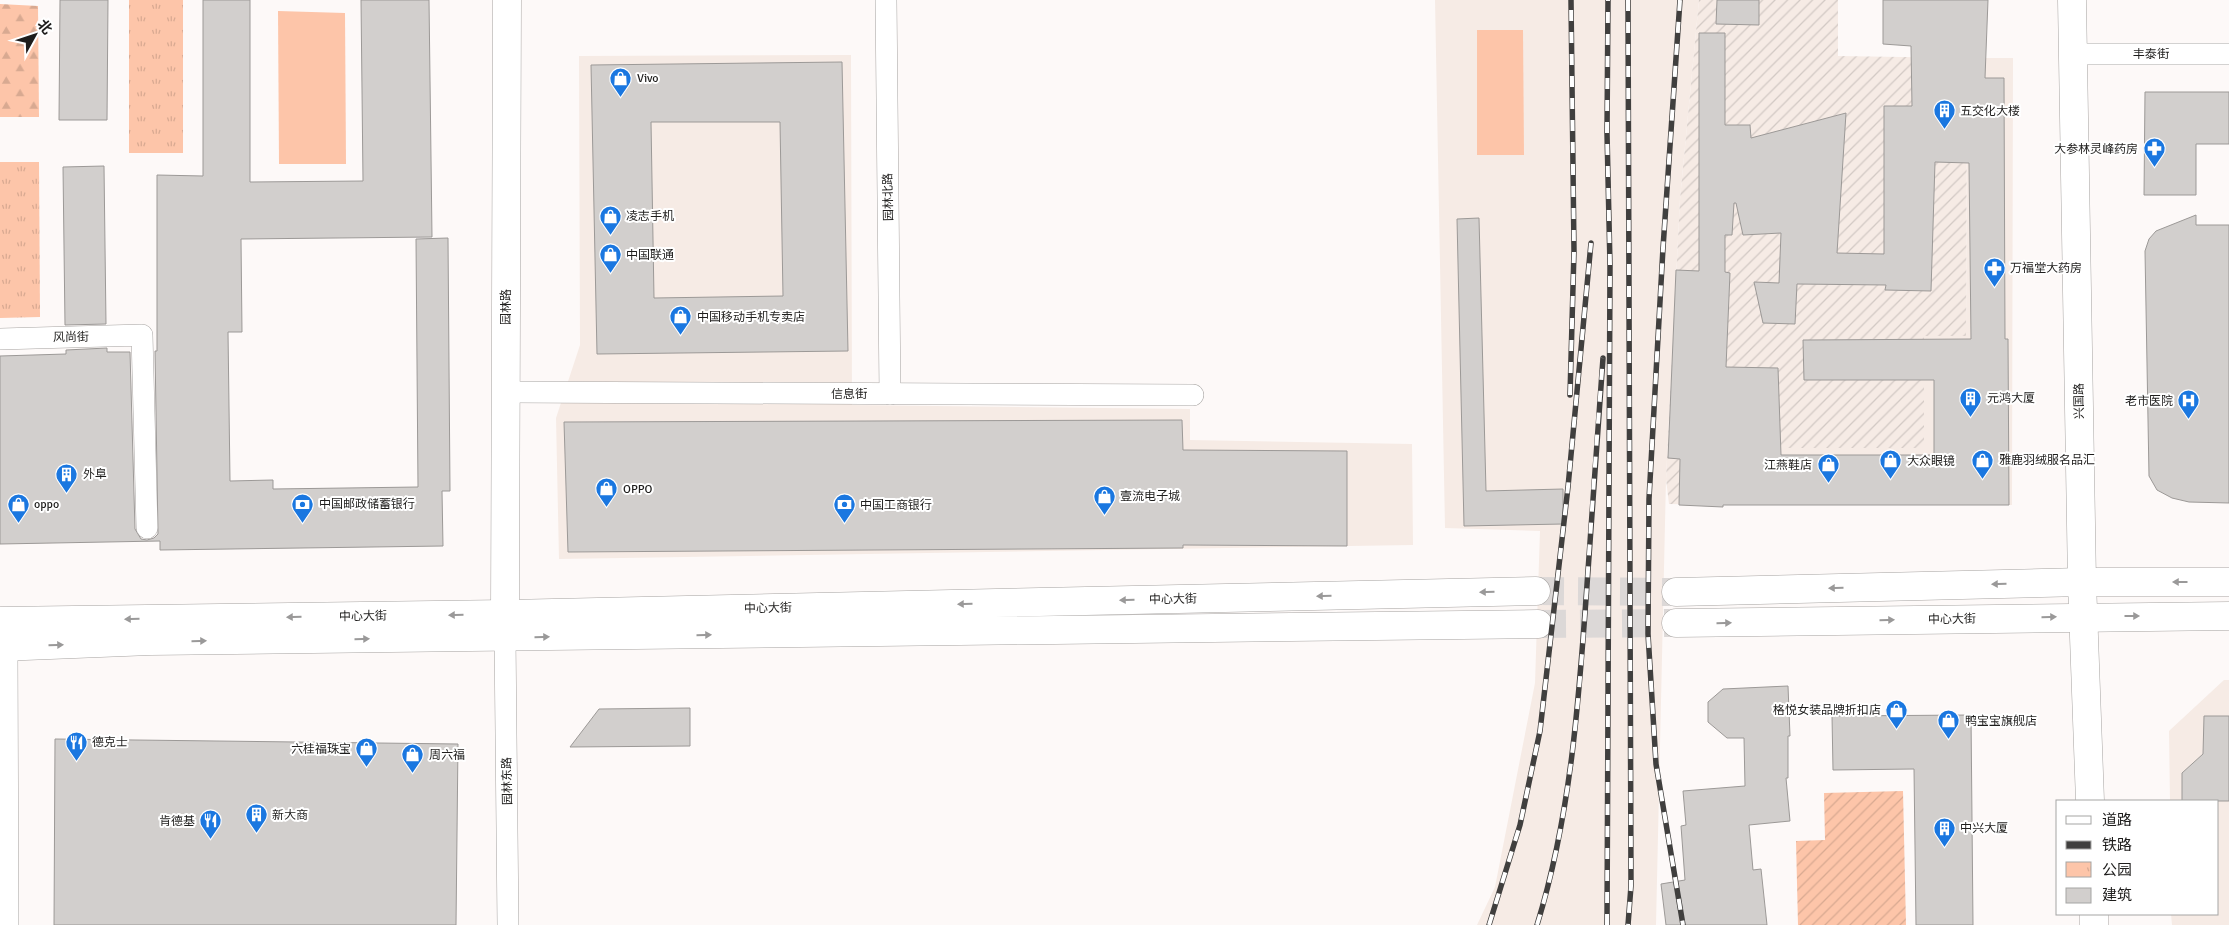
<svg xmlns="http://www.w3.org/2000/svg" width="2229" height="925" font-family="Signika,'Noto Sans SC',sans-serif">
  <defs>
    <pattern id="industrial-furrows" width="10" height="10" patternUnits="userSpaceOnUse" patternTransform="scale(1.25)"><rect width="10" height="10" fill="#f6ebe5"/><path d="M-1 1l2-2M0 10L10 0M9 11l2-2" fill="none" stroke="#d2c9c4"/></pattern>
    <pattern id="forest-firs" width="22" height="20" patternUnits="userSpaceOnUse" patternTransform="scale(1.25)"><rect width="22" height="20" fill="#fdc5a9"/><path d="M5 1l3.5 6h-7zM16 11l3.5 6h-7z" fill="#d8a991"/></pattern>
    <pattern id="park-tufts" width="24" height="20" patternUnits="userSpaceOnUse" patternTransform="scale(1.25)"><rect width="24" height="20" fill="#fdc5a9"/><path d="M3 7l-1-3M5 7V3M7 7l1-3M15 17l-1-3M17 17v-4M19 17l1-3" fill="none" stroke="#d8a991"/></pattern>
    <pattern id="garden-furrows" width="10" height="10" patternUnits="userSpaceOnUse" patternTransform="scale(1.25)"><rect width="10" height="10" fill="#fdc5a9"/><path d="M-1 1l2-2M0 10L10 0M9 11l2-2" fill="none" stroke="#d8a991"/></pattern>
  </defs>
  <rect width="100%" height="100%" fill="#fdf9f8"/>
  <!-- built -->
  <g fill="#f6ebe5">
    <polygon points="1435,0 1699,0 1680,199 1666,479 1656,925 1477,925 1495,887 1535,683 1540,531 1445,528"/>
    <polygon points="851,55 852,405 1190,409 1190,440 1412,444 1413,545 559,559 556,418 580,345 579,56"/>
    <polygon points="1967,58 2013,58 2012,505 1732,505 1732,448 1924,447 1924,336 1966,336"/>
    <polygon points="2224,680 2229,680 2229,925 2172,925 2171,914 2218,914 2218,801 2170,801 2169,731"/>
  </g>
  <!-- industrial -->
  <polygon fill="url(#industrial-furrows)" points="1699,0 1838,0 1838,56 1967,58 1966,336 1924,336 1924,448 1732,448 1732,505 1669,504 1666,479 1680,199"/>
  <!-- grass -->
  <g fill="#fdc5a9">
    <polygon points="278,11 345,13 346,164 279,164"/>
    <polygon points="1477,30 1523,30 1524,155 1477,155"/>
  </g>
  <!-- forest -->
  <polygon fill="url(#forest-firs)" points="0,4 38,6 39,117 0,117"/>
  <!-- park -->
  <g fill="url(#park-tufts)">
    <rect x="129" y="0" width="54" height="153"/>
    <polygon points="0,162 39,162 40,317 0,318"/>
  </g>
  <!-- garden -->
  <polygon fill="url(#garden-furrows)" points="1903,791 1906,925 1798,925 1796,841 1825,840 1824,793"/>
  <!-- building -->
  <g fill="#d2cfcd" stroke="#9c9997" fill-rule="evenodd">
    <polygon points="60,0 108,0 107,120 59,120"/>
    <polygon points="203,0 250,0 250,182 363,181 361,0 429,0 432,237 241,239 242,332 228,332 230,481 273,480 273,489 418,487 416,239 448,238 450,491 442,491 443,546 160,550 160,541 0,544 0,356 66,354 66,350 107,348 107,352 130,352 135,529 141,539 147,540 154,538 158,534 155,351 157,351 157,175 203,176"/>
    <polygon points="1717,0 1759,0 1759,25 1716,24"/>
    <path d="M1883,0H1988L1985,78H2004L2005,339H2008L2009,505H1723V507L1679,505L1680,459L1668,458L1676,270L1699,271V33H1725V125H1750L1751,138L1846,113L1837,253L1884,254V106H1912L1911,46L1883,44ZM1935,162L1969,163L1971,339L1803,340L1804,380H1934V455H1781L1778,368L1726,367L1730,273L1725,272V235H1732L1734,203H1736L1743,235L1781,233L1779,283L1754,282L1763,323L1795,324L1797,284L1886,285L1885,290L1931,291Z"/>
    <path d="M842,62L848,351L597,354L591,65ZM651,122H780L783,296L654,298Z"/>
    <polygon points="2145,92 2229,92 2229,144 2196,144 2196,195 2144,195"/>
    <polygon points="104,166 106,324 65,325 63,167"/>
    <polygon points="2196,215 2196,225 2229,225 2229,503 2189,502 2172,498 2157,490 2149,476 2145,251 2149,239 2156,231"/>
    <polygon points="1479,218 1486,491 1563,489 1563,524 1464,526 1457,219"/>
    <polygon points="1182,420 1183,450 1347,451 1347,546 1183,545 1183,548 568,552 564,422"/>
    <polygon points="1788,686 1790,736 1788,736 1788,778 1786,778 1790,821 1749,825 1753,870 1761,869 1767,925 1666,925 1661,884 1685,880 1681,826 1686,825 1683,791 1745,786 1744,738 1727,738 1708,722 1708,702 1723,689"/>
    <polygon points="690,708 690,746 570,747 599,709"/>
    <polygon points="1971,715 1973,925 1916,925 1914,769 1833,770 1832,716"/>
    <polygon points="2204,716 2229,716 2229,801 2182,801 2182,773 2203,754"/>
    <polygon points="55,739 458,744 456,925 54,925"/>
  </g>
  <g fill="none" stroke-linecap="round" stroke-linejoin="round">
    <!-- secondary-tunnel -->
    <g stroke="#dcd8d7" stroke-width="28" stroke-dasharray="28 14" stroke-linecap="butt">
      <polyline points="1536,591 1676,592"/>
      <polyline points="1538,624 1676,623"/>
    </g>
    <defs>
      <g id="street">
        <polyline points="886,0 890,394"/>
        <polyline points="2072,54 2229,54"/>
        <polyline points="0,339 142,335 147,528"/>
        <polyline points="506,392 1193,395"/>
        <polyline points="505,637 508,925"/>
        <polyline points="7,647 8,925"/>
      </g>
      <g id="secondary">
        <polyline points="2072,0 2082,582 2090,801"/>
        <polyline points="1676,592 2082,582 2229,582"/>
        <polyline points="505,614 507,0"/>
        <polyline points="0,621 505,614 1536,591"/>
        <polyline points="1676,623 2229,616"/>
        <polyline points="0,647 150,641 1538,624"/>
        <polyline points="2094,914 2094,925"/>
      </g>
    </defs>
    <!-- street casing -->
    <use href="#street" stroke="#a7a4a2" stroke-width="22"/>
    <!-- secondary casing -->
    <use href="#secondary" stroke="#a7a4a2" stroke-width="29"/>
    <!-- street -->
    <use href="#street" stroke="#fff" stroke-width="21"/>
    <!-- secondary -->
    <use href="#secondary" stroke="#fff" stroke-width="28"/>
    <defs>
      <g id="rail">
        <polyline points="1628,0 1631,886 1628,925"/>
        <polyline points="1680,0 1663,248 1649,499 1648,634 1656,764 1683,925"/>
        <polyline points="1570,395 1574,251 1571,0"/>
        <polyline points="1489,925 1520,825 1540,731 1568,487 1591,243"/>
        <path d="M1537,925C1571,815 1579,699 1587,585C1592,509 1597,433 1603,358"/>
        <polyline points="1607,925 1610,265 1607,133 1608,0"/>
      </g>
    </defs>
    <!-- rail casing -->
    <use href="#rail" stroke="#403f3e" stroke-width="5.5"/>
    <!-- rail -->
    <use href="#rail" stroke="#fff" stroke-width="4" stroke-dasharray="11" stroke-linecap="butt"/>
  </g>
  <!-- one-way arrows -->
  <defs><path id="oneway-solid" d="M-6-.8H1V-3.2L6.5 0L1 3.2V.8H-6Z" transform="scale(1.25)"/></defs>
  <g fill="#9a9999">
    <use href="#oneway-solid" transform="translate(2180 582) rotate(-180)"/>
    <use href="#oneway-solid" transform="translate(1999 584) rotate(179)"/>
    <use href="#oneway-solid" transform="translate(1836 588) rotate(179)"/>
    <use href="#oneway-solid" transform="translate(1487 592) rotate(179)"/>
    <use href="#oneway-solid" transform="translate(1324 596) rotate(179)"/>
    <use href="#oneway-solid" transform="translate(1127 600) rotate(179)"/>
    <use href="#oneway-solid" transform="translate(965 604) rotate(179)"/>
    <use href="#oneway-solid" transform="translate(456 615) rotate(179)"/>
    <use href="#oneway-solid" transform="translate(2132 616)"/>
    <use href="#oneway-solid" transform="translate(294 617) rotate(179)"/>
    <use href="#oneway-solid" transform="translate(2049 617) rotate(-1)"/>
    <use href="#oneway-solid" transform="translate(132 619) rotate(179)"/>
    <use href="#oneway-solid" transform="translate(1887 620) rotate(-1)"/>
    <use href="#oneway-solid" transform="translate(1724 623) rotate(-1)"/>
    <use href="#oneway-solid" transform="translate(704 635) rotate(-1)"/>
    <use href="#oneway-solid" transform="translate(542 637) rotate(-1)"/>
    <use href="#oneway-solid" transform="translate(362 639) rotate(-1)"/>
    <use href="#oneway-solid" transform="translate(199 641) rotate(-1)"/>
    <use href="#oneway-solid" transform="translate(56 645) rotate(-2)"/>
  </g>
  <!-- icons -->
  <defs>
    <symbol id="shop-pin" viewBox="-11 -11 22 30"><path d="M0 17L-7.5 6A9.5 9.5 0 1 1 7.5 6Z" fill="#1a77e0" stroke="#fff"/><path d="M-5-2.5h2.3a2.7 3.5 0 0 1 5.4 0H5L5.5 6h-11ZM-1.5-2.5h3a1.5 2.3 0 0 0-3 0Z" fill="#fff"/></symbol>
    <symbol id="building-pin" viewBox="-11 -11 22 30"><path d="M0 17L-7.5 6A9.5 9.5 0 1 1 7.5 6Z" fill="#1a77e0" stroke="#fff"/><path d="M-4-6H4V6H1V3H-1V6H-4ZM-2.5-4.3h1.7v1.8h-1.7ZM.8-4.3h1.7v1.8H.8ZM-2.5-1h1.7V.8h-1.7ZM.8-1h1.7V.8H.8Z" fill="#fff"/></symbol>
    <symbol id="pharmacy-pin" viewBox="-11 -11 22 30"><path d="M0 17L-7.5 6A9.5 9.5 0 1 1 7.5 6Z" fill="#1a77e0" stroke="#fff"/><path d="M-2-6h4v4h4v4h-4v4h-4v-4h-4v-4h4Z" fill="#fff"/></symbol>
    <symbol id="hospital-pin" viewBox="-11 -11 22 30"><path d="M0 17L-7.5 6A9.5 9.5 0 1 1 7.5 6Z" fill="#1a77e0" stroke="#fff"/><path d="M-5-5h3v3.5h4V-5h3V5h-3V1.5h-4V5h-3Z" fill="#fff"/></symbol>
    <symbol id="bank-pin" viewBox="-11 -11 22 30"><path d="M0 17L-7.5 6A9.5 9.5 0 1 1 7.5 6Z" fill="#1a77e0" stroke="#fff"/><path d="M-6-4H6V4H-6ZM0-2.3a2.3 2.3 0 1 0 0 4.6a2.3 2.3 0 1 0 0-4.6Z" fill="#fff"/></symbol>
    <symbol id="restaurant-pin" viewBox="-11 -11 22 30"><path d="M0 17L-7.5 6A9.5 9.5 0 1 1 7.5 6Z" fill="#1a77e0" stroke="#fff"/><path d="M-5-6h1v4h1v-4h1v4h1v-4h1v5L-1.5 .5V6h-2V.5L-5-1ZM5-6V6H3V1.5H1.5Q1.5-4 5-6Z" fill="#fff"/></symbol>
  </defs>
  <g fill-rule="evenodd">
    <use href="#shop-pin" x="608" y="66" width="25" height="34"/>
    <use href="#building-pin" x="1932" y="98" width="25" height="34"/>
    <use href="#pharmacy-pin" x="2142" y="136" width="25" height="34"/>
    <use href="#shop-pin" x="598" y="204" width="25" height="34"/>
    <use href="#shop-pin" x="598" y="242" width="25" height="34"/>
    <use href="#pharmacy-pin" x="1982" y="256" width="25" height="34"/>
    <use href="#shop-pin" x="668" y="304" width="25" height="34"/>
    <use href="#building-pin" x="1958" y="386" width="25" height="34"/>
    <use href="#hospital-pin" x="2176" y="388" width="25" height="34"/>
    <use href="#shop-pin" x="1970" y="448" width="25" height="34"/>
    <use href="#shop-pin" x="1878" y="448" width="25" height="34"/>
    <use href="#shop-pin" x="1816" y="452" width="25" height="34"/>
    <use href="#building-pin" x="54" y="462" width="25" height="34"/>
    <use href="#shop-pin" x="594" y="476" width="25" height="34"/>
    <use href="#shop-pin" x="1092" y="484" width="25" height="34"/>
    <use href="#shop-pin" x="6" y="492" width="25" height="34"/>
    <use href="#bank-pin" x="290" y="492" width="25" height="34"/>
    <use href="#bank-pin" x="832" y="492" width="25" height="34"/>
    <use href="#shop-pin" x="1884" y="698" width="25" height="34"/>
    <use href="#shop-pin" x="1936" y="708" width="25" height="34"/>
    <use href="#restaurant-pin" x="64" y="730" width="25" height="34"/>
    <use href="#shop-pin" x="354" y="736" width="25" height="34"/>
    <use href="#shop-pin" x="400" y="742" width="25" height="34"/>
    <use href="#building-pin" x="244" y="802" width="25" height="34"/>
    <use href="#restaurant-pin" x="198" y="808" width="25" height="34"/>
    <use href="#building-pin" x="1932" y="816" width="25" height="34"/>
  </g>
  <g text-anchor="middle" stroke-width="4" stroke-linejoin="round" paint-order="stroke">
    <!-- street labels -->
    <g font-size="12" fill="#1e1d1c" stroke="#fff">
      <text x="2151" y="58">丰泰街</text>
      <text transform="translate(888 197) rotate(-91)" y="4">园林北路</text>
      <text transform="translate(506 307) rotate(-90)" y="4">园林路</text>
      <text transform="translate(71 337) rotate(-1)" y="4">风尚街</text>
      <text x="849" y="398">信息街</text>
      <text transform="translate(2079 401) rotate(-91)" y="4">兴国路</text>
      <text transform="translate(1173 599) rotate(-1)" y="4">中心大街</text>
      <text transform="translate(768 608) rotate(-1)" y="4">中心大街</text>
      <text transform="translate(363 616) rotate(-1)" y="4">中心大街</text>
      <text transform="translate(1952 619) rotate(-1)" y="4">中心大街</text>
      <text transform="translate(507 781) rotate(-91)" y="4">园林东路</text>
    </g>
    <!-- poi labels -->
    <g font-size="12" fill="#1e1d1c" stroke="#fff" text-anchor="start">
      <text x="637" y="82">Vivo</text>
      <text x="1960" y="115">五交化大楼</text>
      <text x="2138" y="153" text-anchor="end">大参林灵峰药房</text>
      <text x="626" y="220">凌志手机</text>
      <text x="626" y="259">中国联通</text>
      <text x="2010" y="272">万福堂大药房</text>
      <text x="697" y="321">中国移动手机专卖店</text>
      <text x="1987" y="402">元鸿大厦</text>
      <text x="2173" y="405" text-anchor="end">老市医院</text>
      <text x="1999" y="464">雅鹿羽绒服名品汇</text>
      <text x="1907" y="465">大众眼镜</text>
      <text x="1812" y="469" text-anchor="end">江燕鞋店</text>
      <text x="83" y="478">外阜</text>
      <text x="623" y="493">OPPO</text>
      <text x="1120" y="500">壹流电子城</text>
      <text x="34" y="508">oppo</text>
      <text x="319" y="508">中国邮政储蓄银行</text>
      <text x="860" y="509">中国工商银行</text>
      <text x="1881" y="714" text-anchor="end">格悦女装品牌折扣店</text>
      <text x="1965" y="725">鸭宝宝旗舰店</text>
      <text x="92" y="746">德克士</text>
      <text x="351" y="753" text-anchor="end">六桂福珠宝</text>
      <text x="429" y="759">周六福</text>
      <text x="272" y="819">新大商</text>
      <text x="195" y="825" text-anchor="end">肯德基</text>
      <text x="1960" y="832">中兴大厦</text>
    </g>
  </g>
  <!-- legend -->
  <rect x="2056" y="800" width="162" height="115" fill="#ffffff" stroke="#a5a5a4"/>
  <rect x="2066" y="816" width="25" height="8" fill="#ffffff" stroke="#a5a5a4"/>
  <text x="2102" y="825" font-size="15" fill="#1e1d1c">道路</text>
  <rect x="2066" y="841" width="25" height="8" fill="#403f3e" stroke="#a5a5a4"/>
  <text x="2102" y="850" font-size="15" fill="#1e1d1c">铁路</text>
  <rect x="2066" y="862" width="25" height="15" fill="url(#park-tufts)" stroke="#a5a5a4"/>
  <text x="2102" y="875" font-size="15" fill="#1e1d1c">公园</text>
  <rect x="2066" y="888" width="25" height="15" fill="#d2cfcd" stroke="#a5a5a4"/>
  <text x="2102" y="900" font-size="15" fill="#1e1d1c">建筑</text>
  <!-- north arrow -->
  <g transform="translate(35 35) rotate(50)" stroke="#ffffff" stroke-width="4" paint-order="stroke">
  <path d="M0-4L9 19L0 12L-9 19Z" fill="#1e1d1c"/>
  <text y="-8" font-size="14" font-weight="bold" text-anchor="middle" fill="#1e1d1c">北</text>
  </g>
</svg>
